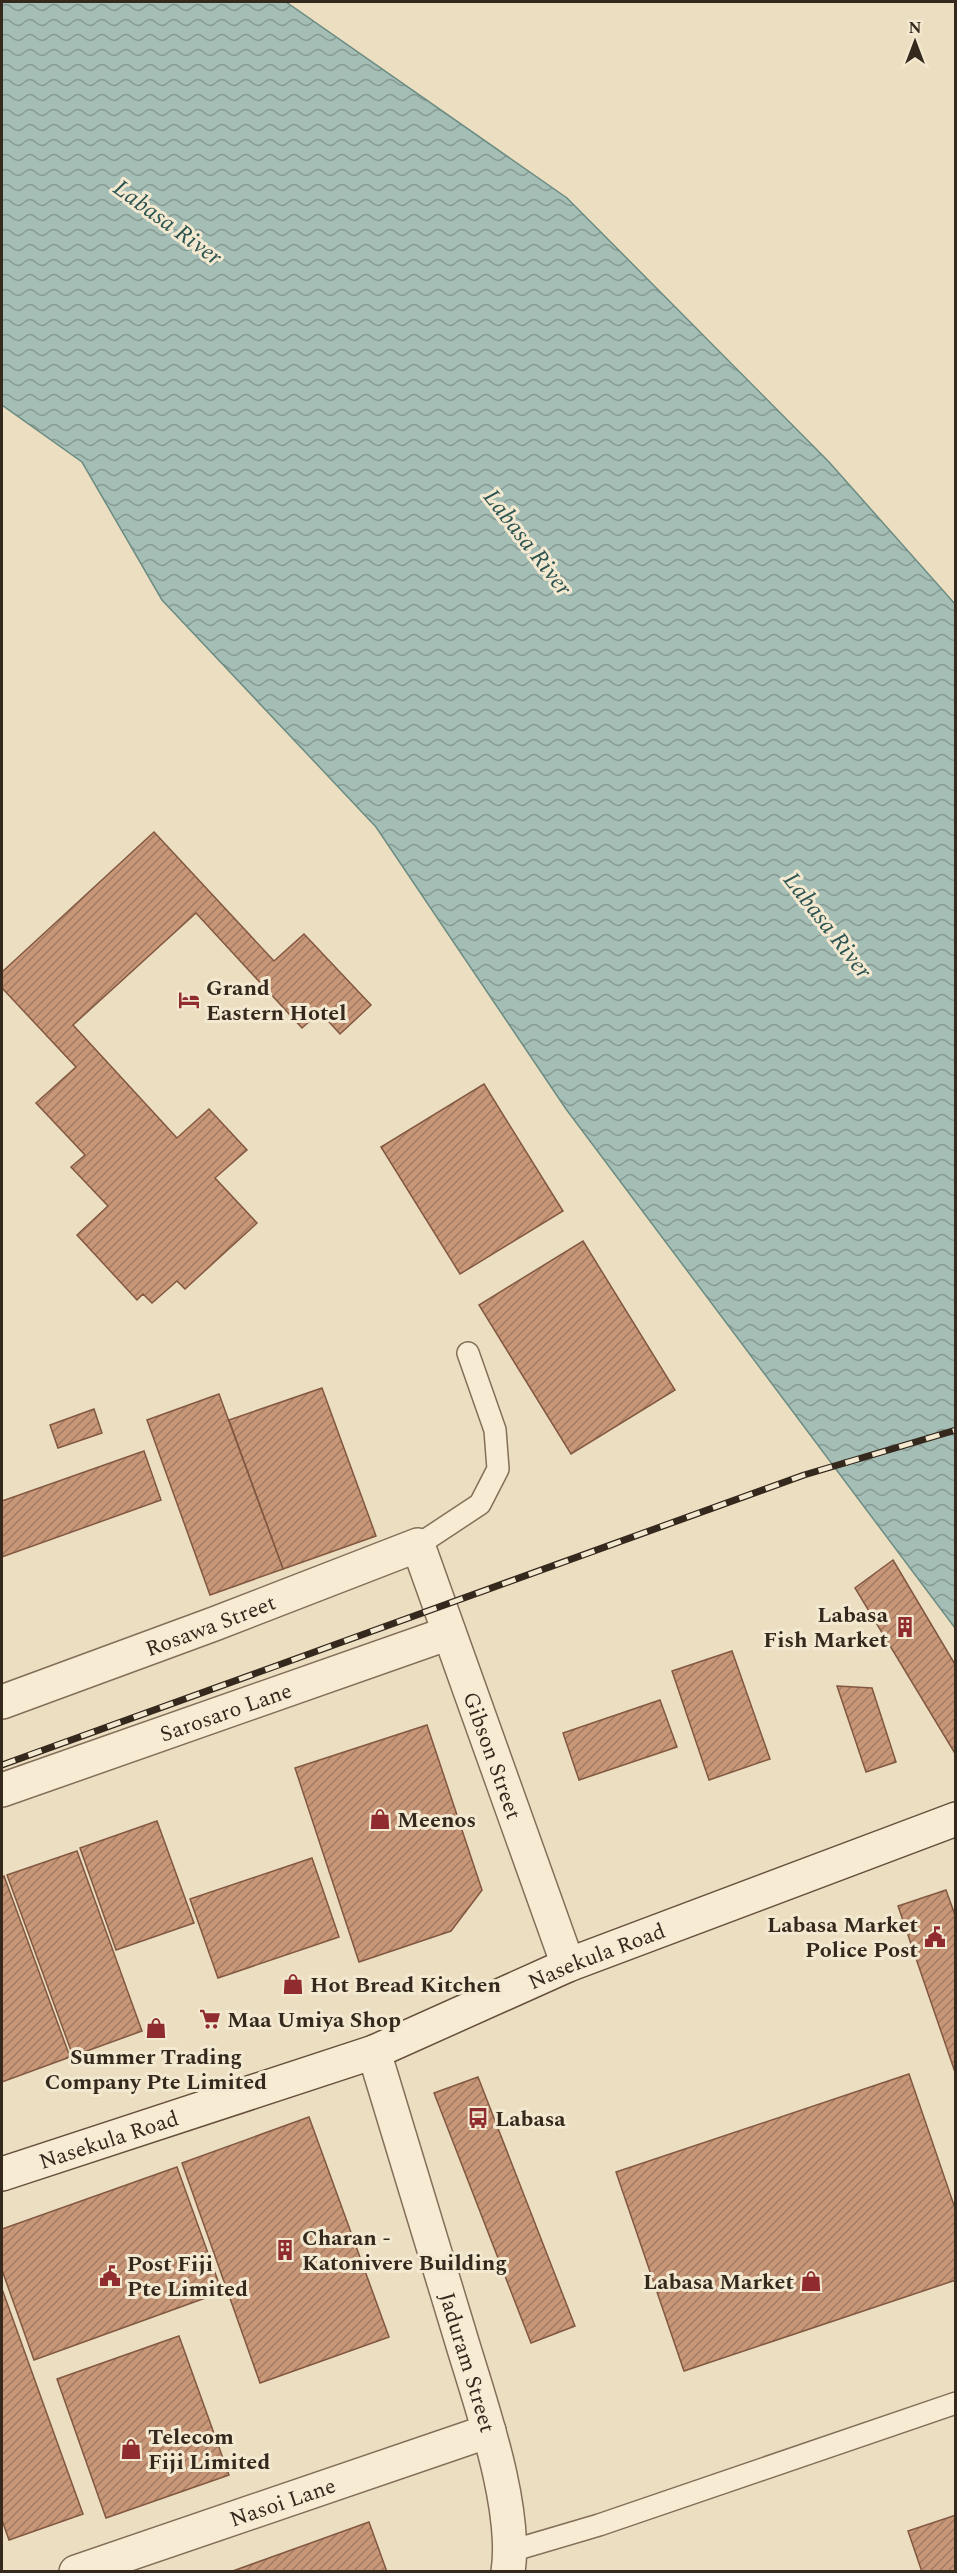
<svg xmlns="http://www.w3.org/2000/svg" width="957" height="2573" font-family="Spectral,serif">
  <defs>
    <pattern id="water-waves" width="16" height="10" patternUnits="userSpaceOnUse" patternTransform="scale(1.5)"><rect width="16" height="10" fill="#a4beb5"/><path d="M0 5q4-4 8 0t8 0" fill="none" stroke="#869a93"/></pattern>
    <pattern id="building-hatch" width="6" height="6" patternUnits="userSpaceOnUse" patternTransform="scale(1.5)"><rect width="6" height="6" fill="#c89778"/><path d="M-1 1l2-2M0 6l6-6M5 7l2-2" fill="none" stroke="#a37b62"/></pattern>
  </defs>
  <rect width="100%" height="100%" fill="#ecdec1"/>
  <!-- water -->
  <polygon fill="url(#water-waves)" stroke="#6b8c82" stroke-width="1.5" points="2,2 286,2 567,198 829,462 955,604 955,1628 566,1109 376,827 162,600 82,462 2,405"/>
  <!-- building -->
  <g fill="url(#building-hatch)" stroke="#825841" stroke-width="1.5">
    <polygon points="154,832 274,961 304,934 371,1005 340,1034 320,1012 302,1028 196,913 73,1025 177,1138 209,1109 247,1150 215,1178 257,1223 185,1289 177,1281 152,1303 143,1294 137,1300 77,1235 108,1206 71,1167 85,1155 36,1103 76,1067 2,988 2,972"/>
    <polygon points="484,1084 563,1211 460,1274 381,1147"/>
    <polygon points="583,1241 675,1390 571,1454 479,1305"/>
    <polygon points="322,1388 376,1536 283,1569 229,1420"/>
    <polygon points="219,1394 283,1569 210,1595 147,1420"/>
    <polygon points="94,1409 102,1433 58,1448 50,1425"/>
    <polygon points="144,1451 161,1500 2,1557 2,1501"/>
    <polygon points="893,1560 956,1666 956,1755 855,1588"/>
    <polygon points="732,1651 770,1759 709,1780 672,1671"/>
    <polygon points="837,1686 872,1688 896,1762 866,1772"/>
    <polygon points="660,1700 677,1747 579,1780 563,1733"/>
    <polygon points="427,1725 482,1890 451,1931 359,1962 295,1768"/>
    <polygon points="157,1821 194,1923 116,1950 80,1848"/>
    <polygon points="77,1851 142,2031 73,2056 7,1875"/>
    <polygon points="312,1858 339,1937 218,1978 190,1899"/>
    <polygon points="4,1876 70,2057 2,2082 2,1877"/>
    <polygon points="946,1890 956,1918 956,2075 898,1906"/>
    <polygon points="909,2074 956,2211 956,2280 684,2371 616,2172"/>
    <polygon points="478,2077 575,2326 531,2343 434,2093"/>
    <polygon points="309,2117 389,2337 260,2383 182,2163"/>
    <polygon points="177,2167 222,2292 34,2360 2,2270 2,2229"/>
    <polygon points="2,2289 83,2514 9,2540 2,2520"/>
    <polygon points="179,2336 229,2475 106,2518 57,2379"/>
    <polygon points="956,2515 956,2571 922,2572 908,2531"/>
    <polygon points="369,2522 387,2572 230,2572"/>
  </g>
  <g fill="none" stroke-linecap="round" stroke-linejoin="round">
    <defs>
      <g id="service">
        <polyline points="418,1545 480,1504 498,1469 495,1430 468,1353"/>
        <polyline points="511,2551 599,2525 956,2403"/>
      </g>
      <g id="minor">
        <path id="s1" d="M2,1702L214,1624L418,1545L568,1965"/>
        <path id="s2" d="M2,1790L449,1633"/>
        <path id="s3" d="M374,2052C402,2145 431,2239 459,2332C478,2397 518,2505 508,2572"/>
        <path id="s4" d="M76,2572L489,2431"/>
      </g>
      <g id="secondary">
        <path id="s5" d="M2,2174L374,2052L568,1965L956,1819"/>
      </g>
    </defs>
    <!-- service casing -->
    <use href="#service" stroke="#846f5a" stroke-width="24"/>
    <!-- minor casing -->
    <use href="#minor" stroke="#846f5a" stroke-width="36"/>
    <!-- secondary casing -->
    <use href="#secondary" stroke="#66503d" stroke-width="36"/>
    <!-- service -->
    <use href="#service" stroke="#f7ebd4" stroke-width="21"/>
    <!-- minor -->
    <use href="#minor" stroke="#f7ebd4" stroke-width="33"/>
    <!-- secondary -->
    <use href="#secondary" stroke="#f7ebd4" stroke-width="33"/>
    <defs>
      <polyline id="rail" points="2,1765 804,1475 956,1430"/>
    </defs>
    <!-- rail casing -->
    <use href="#rail" stroke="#35281d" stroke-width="7"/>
    <!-- rail -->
    <use href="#rail" stroke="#f3e8d0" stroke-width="4.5" stroke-dasharray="14" stroke-linecap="butt"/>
  </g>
  <!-- icons -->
  <defs>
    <symbol id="hotel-bare" viewBox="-9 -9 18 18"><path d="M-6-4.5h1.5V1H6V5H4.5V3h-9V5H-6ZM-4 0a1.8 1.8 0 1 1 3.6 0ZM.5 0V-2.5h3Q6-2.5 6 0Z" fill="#902c30" stroke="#f3e8d0" stroke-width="2.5" paint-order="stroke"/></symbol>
    <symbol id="building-bare" viewBox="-9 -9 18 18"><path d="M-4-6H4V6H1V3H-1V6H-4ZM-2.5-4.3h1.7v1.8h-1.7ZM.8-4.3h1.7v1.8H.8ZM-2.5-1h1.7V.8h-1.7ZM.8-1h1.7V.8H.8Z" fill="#902c30" stroke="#f3e8d0" stroke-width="2.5" paint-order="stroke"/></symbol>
    <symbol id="shop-bare" viewBox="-9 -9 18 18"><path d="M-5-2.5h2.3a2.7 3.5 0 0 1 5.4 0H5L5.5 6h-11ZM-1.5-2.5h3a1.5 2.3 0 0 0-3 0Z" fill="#902c30" stroke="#f3e8d0" stroke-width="2.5" paint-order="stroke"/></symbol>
    <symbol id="civic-bare" viewBox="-9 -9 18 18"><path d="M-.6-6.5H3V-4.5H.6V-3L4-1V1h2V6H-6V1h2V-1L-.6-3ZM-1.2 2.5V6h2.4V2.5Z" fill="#902c30" stroke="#f3e8d0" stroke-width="2.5" paint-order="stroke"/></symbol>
    <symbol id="supermarket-bare" viewBox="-9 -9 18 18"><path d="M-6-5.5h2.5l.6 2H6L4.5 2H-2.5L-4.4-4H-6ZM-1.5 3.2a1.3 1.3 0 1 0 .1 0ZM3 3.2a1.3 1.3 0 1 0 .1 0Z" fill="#902c30" stroke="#f3e8d0" stroke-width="2.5" paint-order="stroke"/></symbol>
    <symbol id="bus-bare" viewBox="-9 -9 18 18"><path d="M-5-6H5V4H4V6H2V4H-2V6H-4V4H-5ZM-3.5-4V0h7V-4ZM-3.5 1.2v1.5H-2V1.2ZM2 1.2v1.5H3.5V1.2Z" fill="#902c30" stroke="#f3e8d0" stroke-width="2.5" paint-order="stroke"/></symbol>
  </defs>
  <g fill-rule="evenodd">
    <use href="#hotel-bare" x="174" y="985" width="30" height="30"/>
    <use href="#building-bare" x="890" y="1612" width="30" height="30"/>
    <use href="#shop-bare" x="365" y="1804" width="30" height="30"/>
    <use href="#civic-bare" x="920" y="1922" width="30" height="30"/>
    <use href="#shop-bare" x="278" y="1969" width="30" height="30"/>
    <use href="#supermarket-bare" x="195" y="2004" width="30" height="30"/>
    <use href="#shop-bare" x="141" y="2013" width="30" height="30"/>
    <use href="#bus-bare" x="463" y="2103" width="30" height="30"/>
    <use href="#building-bare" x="270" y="2235" width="30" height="30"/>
    <use href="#civic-bare" x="95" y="2261" width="30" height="30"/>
    <use href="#shop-bare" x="796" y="2266" width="30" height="30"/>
    <use href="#shop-bare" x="116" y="2434" width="30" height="30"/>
  </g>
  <g text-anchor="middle" stroke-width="6" stroke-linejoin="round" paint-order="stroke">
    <!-- poi labels -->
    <g font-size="22" font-weight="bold" fill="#35281d" stroke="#f3e8d0" text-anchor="start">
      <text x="206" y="995">Grand<tspan x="206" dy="25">Eastern Hotel</tspan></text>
      <text x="888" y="1622" text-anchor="end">Labasa<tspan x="888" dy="25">Fish Market</tspan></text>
      <text x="397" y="1827">Meenos</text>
      <text x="918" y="1932" text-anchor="end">Labasa Market<tspan x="918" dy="25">Police Post</tspan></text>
      <text x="310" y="1992">Hot Bread Kitchen</text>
      <text x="227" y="2027">Maa Umiya Shop</text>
      <text x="156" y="2064" text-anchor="middle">Summer Trading<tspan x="156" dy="25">Company Pte Limited</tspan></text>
      <text x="495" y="2126">Labasa</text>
      <text x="302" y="2245">Charan -<tspan x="302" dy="25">Katonivere Building</tspan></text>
      <text x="127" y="2271">Post Fiji<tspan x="127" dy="25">Pte Limited</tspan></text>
      <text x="794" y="2289" text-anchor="end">Labasa Market</text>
      <text x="148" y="2444">Telecom<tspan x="148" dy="25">Fiji Limited</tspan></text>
    </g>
    <!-- street labels -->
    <g font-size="22" fill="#35281d" stroke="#f3e8d0">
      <text dy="8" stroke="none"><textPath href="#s1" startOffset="222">Rosawa Street</textPath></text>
      <text dy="8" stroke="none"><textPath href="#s2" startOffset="237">Sarosaro Lane</textPath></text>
      <text dy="8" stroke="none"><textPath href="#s1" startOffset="668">Gibson Street</textPath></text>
      <text dy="8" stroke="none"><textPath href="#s5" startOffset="634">Nasekula Road</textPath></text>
      <text dy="8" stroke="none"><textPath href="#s5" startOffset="112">Nasekula Road</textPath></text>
      <text dy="8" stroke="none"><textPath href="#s3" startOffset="324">Jaduram Street</textPath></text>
      <text dy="8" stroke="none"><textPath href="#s4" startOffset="218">Nasoi Lane</textPath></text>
    </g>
    <!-- water labels -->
    <g font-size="24" font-style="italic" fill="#2d5450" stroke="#f3e8d0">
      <text transform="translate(168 222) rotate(36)" y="8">Labasa River</text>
      <text transform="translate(528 542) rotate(52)" y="8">Labasa River</text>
      <text transform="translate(828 925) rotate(52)" y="8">Labasa River</text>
    </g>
  </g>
  <!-- border -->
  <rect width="957" height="2573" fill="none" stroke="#35281d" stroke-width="6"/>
  <!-- north arrow -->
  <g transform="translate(915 42)" stroke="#f3e8d0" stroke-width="4.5" paint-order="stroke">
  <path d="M0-4.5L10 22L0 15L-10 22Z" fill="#35281d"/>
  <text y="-9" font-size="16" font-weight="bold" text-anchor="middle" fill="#35281d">N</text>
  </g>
</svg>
